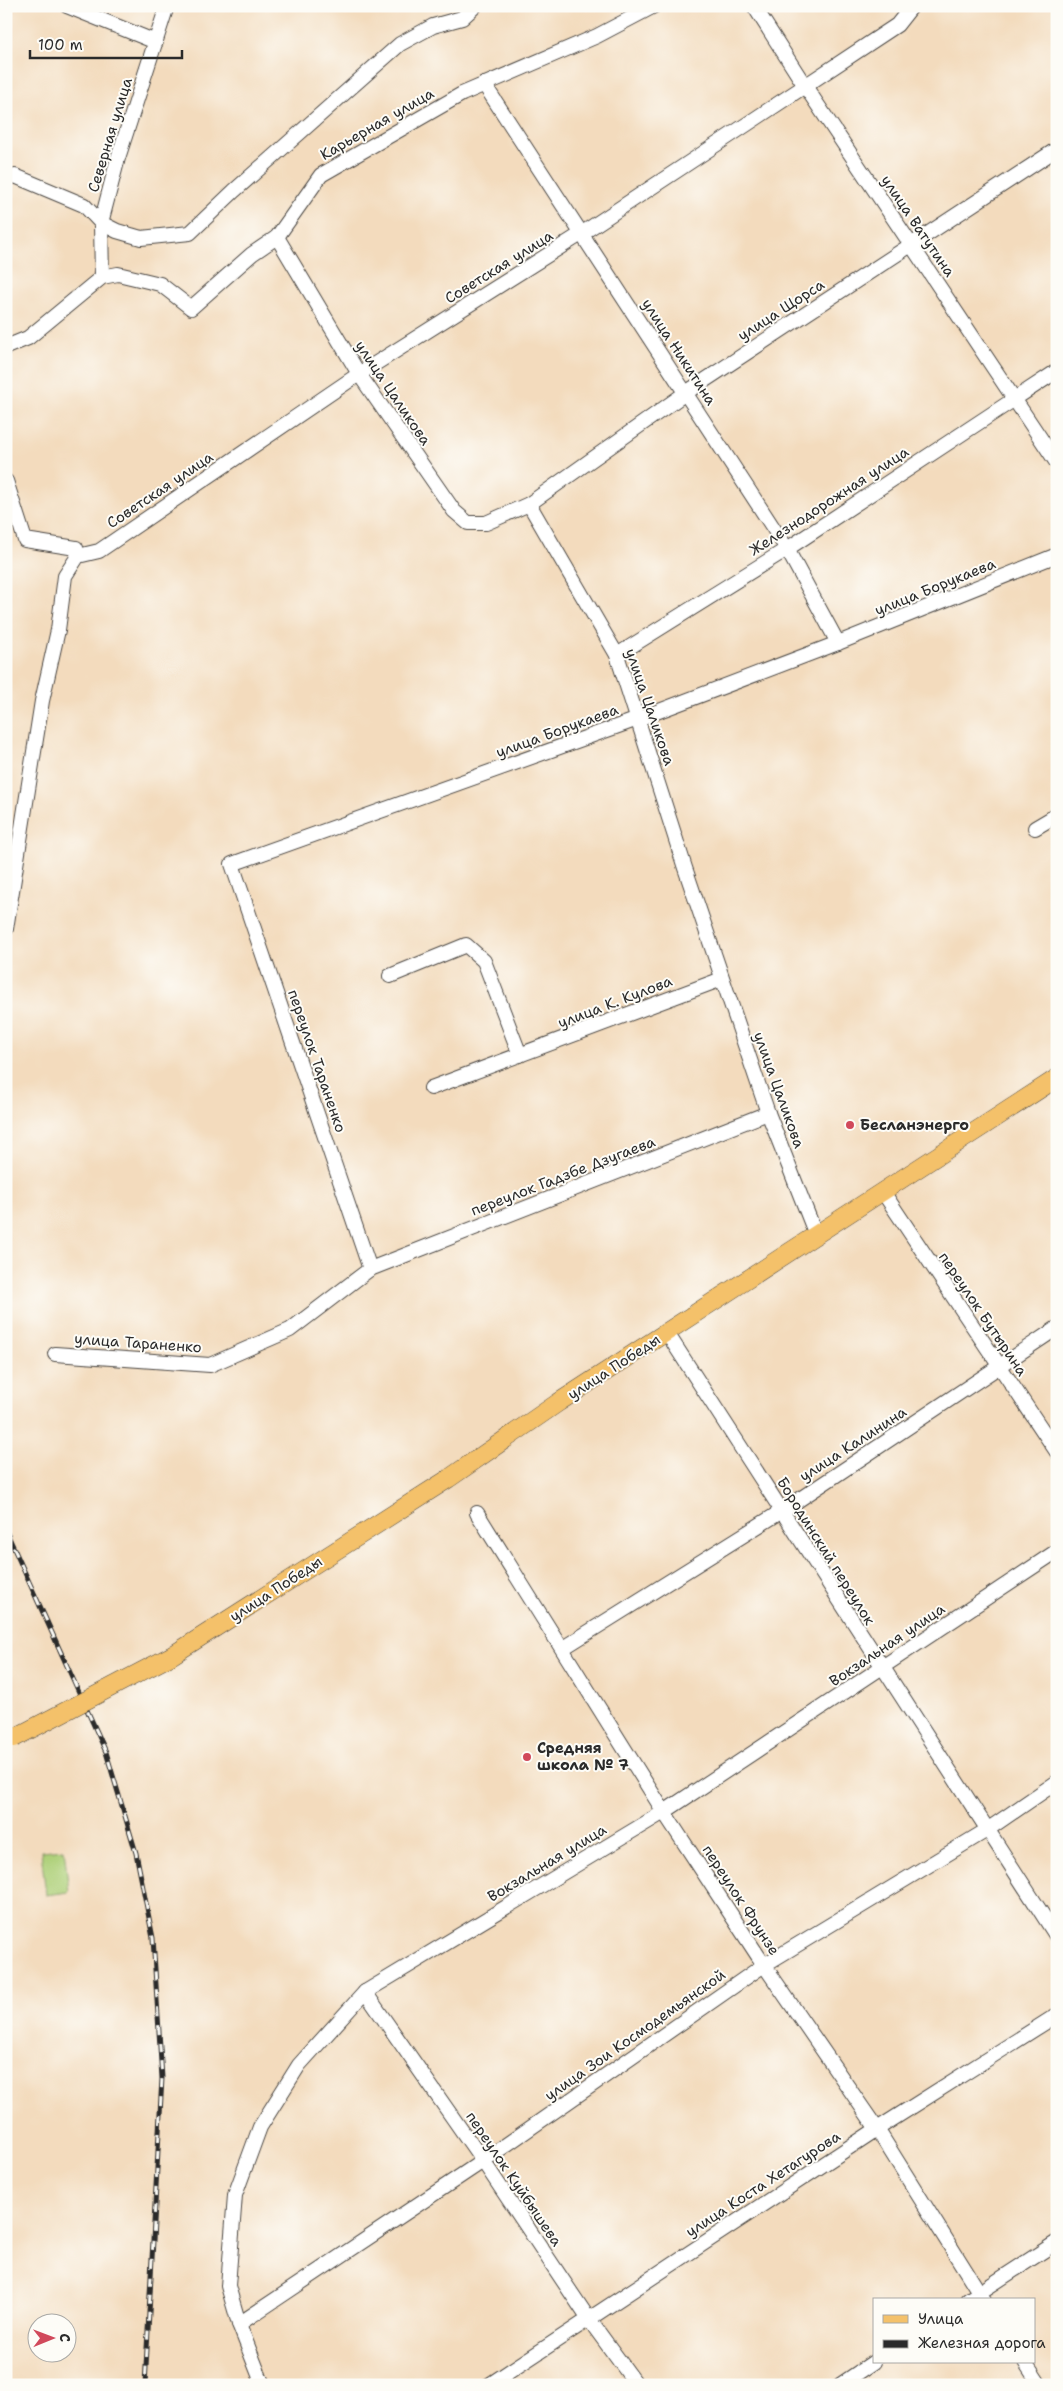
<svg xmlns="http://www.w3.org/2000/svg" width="1063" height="2391" font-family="'Shantell Sans',sans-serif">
  <rect width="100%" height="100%" fill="#fdfcf7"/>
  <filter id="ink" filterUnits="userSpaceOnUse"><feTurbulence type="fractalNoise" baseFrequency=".02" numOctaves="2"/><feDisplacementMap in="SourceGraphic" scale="10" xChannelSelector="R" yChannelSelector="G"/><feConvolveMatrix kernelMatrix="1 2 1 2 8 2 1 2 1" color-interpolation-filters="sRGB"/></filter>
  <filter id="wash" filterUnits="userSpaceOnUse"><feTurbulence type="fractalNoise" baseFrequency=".0096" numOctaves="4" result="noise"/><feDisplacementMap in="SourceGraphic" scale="20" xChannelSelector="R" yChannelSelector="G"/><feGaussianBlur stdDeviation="1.12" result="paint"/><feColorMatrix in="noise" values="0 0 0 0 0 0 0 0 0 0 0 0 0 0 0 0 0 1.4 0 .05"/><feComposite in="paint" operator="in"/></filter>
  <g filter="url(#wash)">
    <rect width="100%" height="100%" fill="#f3dbbd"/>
    <!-- grass -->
    <polygon fill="#aed079" stroke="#6c7e52" points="64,1849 69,1892 46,1895 41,1851"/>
  </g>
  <g filter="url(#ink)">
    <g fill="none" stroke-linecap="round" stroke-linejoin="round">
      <defs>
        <g id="minor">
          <polyline points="67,6 156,42"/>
          <polyline points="754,6 805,86 1057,463"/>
          <polyline points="484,84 787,549 838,643"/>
          <polyline points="6,178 15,176 84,205 101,223 117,231 141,238 190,233 234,191 400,44 433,26 462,18 475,6"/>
          <polyline points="277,237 359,374 454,511 468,523 486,523 529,504 617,655 685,868 768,1113 816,1235"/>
          <polyline points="102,277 101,223 118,158 167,6"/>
          <polyline points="6,347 28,338 102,277 118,274 160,284 191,308 252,254 277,237 321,175 462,94 597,36 654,6"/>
          <polyline points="6,481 25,540 76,548 78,556"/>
          <polyline points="529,504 687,392 1057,149"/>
          <polyline points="617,655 787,549 1057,371"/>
          <polyline points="1035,828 1057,815"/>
          <polyline points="6,929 42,701 58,630 65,576 78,556 99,551 359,374 581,234 897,25 912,6"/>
          <polyline points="390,976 466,945 484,961 520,1055"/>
          <polyline points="431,1088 722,979"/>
          <polyline points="883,1192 1057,1452"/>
          <polyline points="370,1269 232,864 638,719 838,643 1057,555"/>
          <polyline points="667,1333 1057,1937"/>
          <polyline points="55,1354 210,1365 290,1330 370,1269 768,1113"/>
          <polyline points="477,1513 664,1812 764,1965 877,2129 984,2300"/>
          <polyline points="563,1648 782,1511 1057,1328"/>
          <polyline points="365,1992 483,2161 588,2318 637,2385"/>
          <polyline points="968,2300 1057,2242"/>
          <polyline points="239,2324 483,2161 764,1965 987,1830 1057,1782"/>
          <polyline points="1025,2362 1040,2385"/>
          <polyline points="263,2385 239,2324 228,2286 235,2195 260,2127 299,2065 365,1992 664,1812 1057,1551"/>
          <polyline points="489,2385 877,2129 1057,2015"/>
          <polyline points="840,2385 874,2362"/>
        </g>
        <polyline id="major" points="171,1656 448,1479 559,1402 1057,1078"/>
      </defs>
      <!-- minor casing -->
      <use href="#minor" stroke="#494541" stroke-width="16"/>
      <!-- major casing -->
      <use href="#major" stroke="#494541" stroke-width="19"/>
      <!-- minor -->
      <use href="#minor" stroke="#fff" stroke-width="14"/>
      <!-- major -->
      <use href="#major" stroke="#f4c16a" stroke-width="18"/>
      <defs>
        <polyline id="rail" points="6,1531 106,1752 136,1853 153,1938 162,2078 145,2385"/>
      </defs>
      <!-- rail casing -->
      <use href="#rail" stroke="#2b2b2b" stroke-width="5"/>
      <!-- rail -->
      <use href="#rail" stroke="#fdfcf7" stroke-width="3" stroke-dasharray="9" stroke-linecap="butt"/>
      <defs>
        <polyline id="major-bridge" points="14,1738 171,1656"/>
      </defs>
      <!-- major-bridge casing -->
      <use href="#major-bridge" stroke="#494541" stroke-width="19" stroke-linecap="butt"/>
      <!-- major-bridge -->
      <use href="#major-bridge" stroke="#f4c16a" stroke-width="18"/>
    </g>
  </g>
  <!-- markers -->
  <g fill="#d1495b" stroke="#fdfcf7" stroke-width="2">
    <circle cx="850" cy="1125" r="5"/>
    <circle cx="527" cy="1757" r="5"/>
  </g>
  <g text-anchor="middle" stroke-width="4" stroke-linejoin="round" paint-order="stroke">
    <!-- street labels -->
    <g font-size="15" fill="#2b2b2b" stroke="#fdfcf7">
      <text transform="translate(377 124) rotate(-30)" y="5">Карьерная улица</text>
      <text transform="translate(110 135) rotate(-73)" y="5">Северная улица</text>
      <text transform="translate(918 226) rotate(56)" y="5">улица Ватутина</text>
      <text transform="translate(499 267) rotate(-32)" y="5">Советская улица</text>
      <text transform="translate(781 310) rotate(-33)" y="5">улица Щорса</text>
      <text transform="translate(679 352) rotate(57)" y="5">улица Никитина</text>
      <text transform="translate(393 393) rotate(56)" y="5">улица Цаликова</text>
      <text transform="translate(160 490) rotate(-34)" y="5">Советская улица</text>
      <text transform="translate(829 501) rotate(-33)" y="5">Железнодорожная улица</text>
      <text transform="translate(935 587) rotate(-22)" y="5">улица Борукаева</text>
      <text transform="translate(650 707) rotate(71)" y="5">улица Цаликова</text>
      <text transform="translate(557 731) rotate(-20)" y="5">улица Борукаева</text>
      <text transform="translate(615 1002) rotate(-21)" y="5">улица К. Кулова</text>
      <text transform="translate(317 1061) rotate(71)" y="5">переулок Тараненко</text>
      <text transform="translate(779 1090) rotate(70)" y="5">улица Цаликова</text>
      <text transform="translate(563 1176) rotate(-21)" y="5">переулок Гадзбе Дзугаева</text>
      <text transform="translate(983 1314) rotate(56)" y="5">переулок Бутырина</text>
      <text transform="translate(138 1343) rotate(4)" y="5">улица Тараненко</text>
      <text transform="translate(614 1367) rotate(-33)" y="5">улица Победы</text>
      <text transform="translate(853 1444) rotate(-33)" y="5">улица Калинина</text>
      <text transform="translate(826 1551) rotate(58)" y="5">Бородинский переулок</text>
      <text transform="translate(276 1589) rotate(-33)" y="5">улица Победы</text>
      <text transform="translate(887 1645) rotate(-34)" y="5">Вокзальная улица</text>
      <text transform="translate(547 1863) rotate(-31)" y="5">Вокзальная улица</text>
      <text transform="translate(741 1900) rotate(57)" y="5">переулок Фрунзе</text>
      <text transform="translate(635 2035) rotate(-35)" y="5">улица Зои Космодемьянской</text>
      <text transform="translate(514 2179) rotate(56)" y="5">переулок Куйбышева</text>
      <text transform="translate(763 2184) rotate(-33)" y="5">улица Коста Хетагурова</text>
    </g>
    <!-- poi labels -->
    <g font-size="15" font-weight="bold" fill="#2b2b2b" stroke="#fdfcf7" text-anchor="start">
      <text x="860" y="1130">Бесланэнерго</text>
      <text x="537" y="1753">Средняя<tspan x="537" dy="17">школа № 7</tspan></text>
    </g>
  </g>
  <!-- margin -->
  <rect width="1063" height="2391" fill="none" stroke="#fdfcf7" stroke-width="25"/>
  <!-- legend -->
  <rect x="873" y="2298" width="162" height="65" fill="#fdfcf7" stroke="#a9a8a5"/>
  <rect x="883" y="2315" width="25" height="8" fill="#f4c16a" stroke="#a9a8a5"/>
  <text x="918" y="2324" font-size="15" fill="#2b2b2b">Улица</text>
  <rect x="883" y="2340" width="25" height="8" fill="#2b2b2b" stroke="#a9a8a5"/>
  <text x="918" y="2348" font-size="15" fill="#2b2b2b">Железная дорога</text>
  <!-- north arrow -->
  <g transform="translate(52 2338) rotate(89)"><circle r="24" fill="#fdfcf7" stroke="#a9a8a5"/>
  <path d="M0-4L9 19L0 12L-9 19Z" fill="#d1495b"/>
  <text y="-8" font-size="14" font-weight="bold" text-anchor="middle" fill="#2b2b2b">С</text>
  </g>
  <!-- scale -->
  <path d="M30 50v8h152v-8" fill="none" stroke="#2b2b2b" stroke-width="2.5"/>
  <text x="38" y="50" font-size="15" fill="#2b2b2b" stroke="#fdfcf7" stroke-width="4" paint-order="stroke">100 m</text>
</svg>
